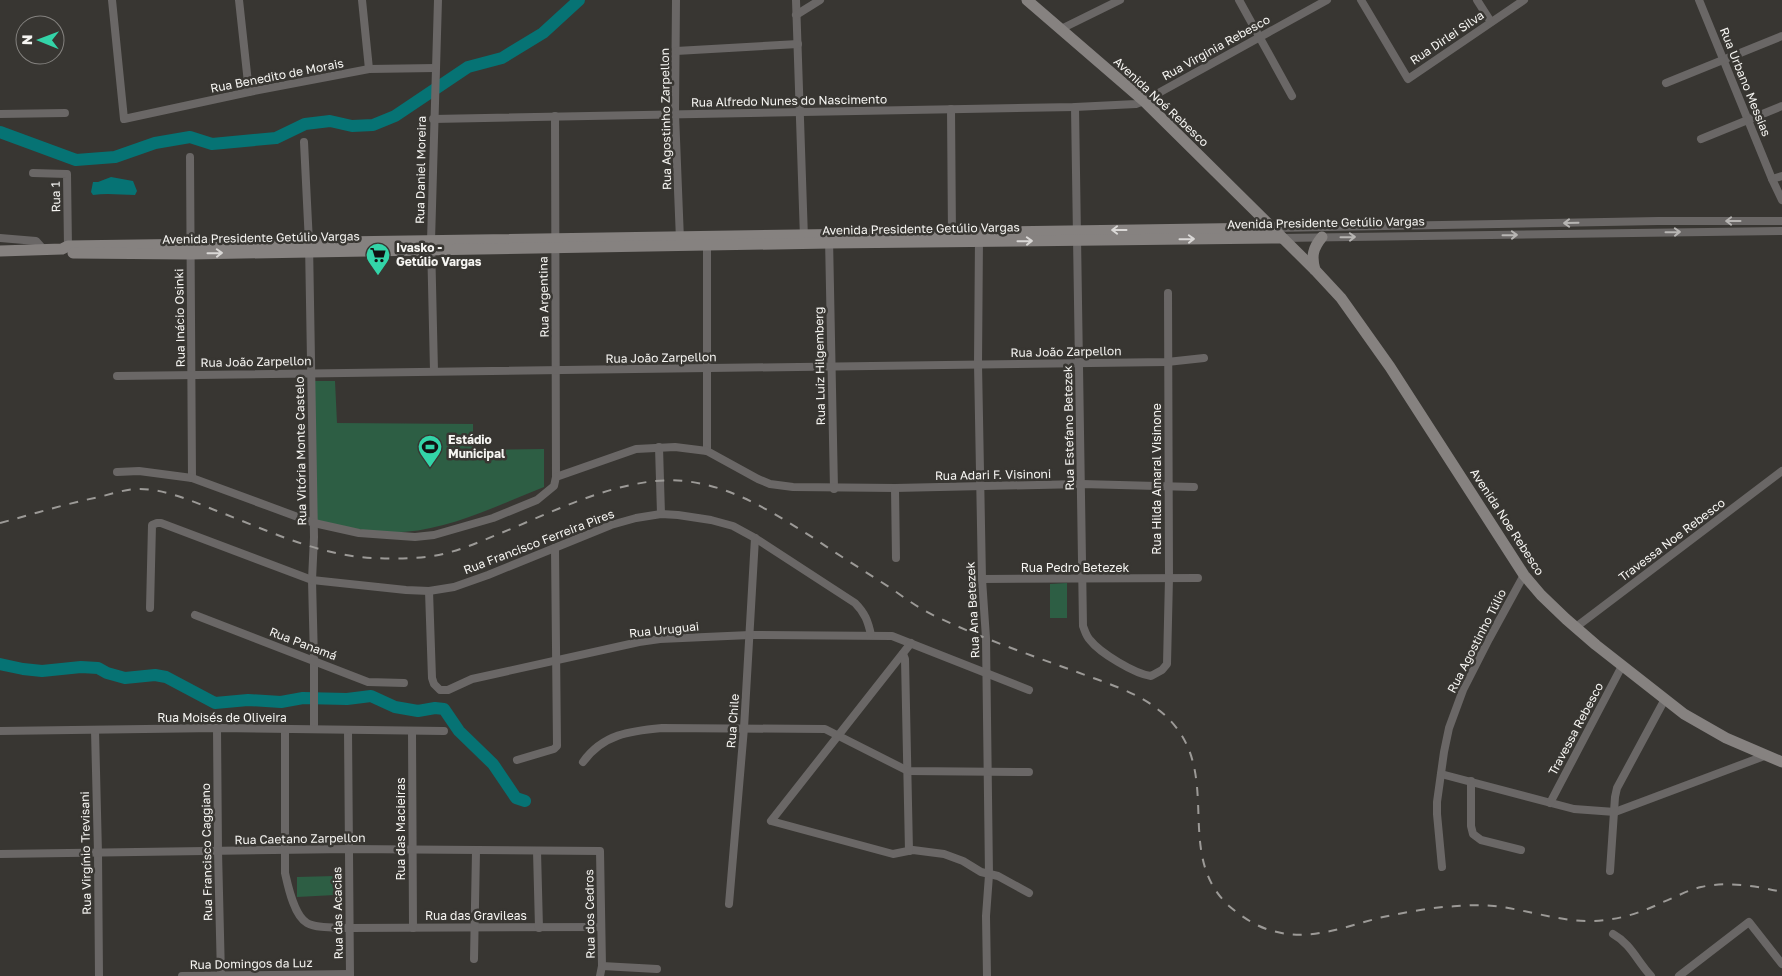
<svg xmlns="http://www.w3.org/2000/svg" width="1782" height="976" font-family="'Golos Text',sans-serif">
  <rect width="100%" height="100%" fill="#383632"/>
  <!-- garden -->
  <g fill="#2d5e44">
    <path d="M314,381H335L337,423L473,424V450L544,449V487C493,507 438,536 382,532C361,531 339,525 317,522Z"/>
    <polygon points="1067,583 1067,618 1050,618 1050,584"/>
    <polygon points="335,876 335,895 297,897 297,877"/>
  </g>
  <!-- water -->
  <path fill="#067374" d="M111,177L133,181L137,191L135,195C121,195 108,193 93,195L91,192L93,182H98Z"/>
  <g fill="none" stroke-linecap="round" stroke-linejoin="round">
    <!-- river -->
    <g stroke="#067374" stroke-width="12">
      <polyline points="0,132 76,160 115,157 155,143 190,137 212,144 276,138 305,124 330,121 352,126 373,125 395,116 468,67 502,58 543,33 579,0"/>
      <polyline points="0,664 23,669 42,671 81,667 98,668 107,673 125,678 155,675 166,677 215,703 248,700 281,702 303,698 347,699 371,696 395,707 418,711 435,708 444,709 459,731 493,764 516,798 525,801"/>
    </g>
    <!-- street -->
    <g stroke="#6a6766" stroke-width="8">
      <polyline points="112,0 124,119 249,92 369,69 435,68"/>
      <polyline points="239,0 249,92"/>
      <polyline points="362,0 369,69"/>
      <polyline points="676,0 675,114 680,240"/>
      <polyline points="796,0 804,238"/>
      <polyline points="1239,0 1292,96"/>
      <polyline points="1361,0 1408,79 1524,0"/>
      <polyline points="1477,0 1491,22"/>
      <polyline points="1699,0 1772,179 1782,200"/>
      <polyline points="796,15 820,0"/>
      <polyline points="1061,29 1120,0"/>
      <polyline points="676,51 798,44"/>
      <polyline points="1666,83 1782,36"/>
      <path d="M1075,107L1083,626C1085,631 1086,636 1090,640C1100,653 1135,674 1151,676L1162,670L1167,664L1169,578L1168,293"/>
      <polyline points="951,109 952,237"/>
      <polyline points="0,114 65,113"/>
      <polyline points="555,116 556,477"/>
      <polyline points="433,119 1075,107 1136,104 1144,101 1327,0"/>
      <polyline points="1701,139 1782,106"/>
      <polyline points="304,142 309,243 314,537 312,580 314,660 314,729"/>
      <polyline points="190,157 192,478"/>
      <polyline points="33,173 67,174 68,248"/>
      <polyline points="1772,179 1782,176"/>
      <polyline points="1272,228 1658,221 1782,221"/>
      <polyline points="0,238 36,241 44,250"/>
      <polyline points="829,238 834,489"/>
      <polyline points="979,238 978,364 982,579 986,638 989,875 986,916 987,976"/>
      <polyline points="1281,238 1782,231"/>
      <polyline points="434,371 431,241 438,0"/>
      <polyline points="117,376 1167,362 1204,358"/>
      <polyline points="659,447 661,514"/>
      <polyline points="707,451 707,246"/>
      <polyline points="117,472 139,471 192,478 314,523 359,533 415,537 434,535 493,518 537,500 554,486 556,477 636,449 675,447 707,451 758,479 770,484 793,487 895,488 1082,484 1194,487"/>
      <polyline points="895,488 896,558"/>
      <polyline points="982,579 1198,578"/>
      <polyline points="429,591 432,678 434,684 440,690 448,690 472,679 639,642 660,639 750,635 892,636 1029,690"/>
      <path d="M150,608L152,525L157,523H161L312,580L406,590L429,591L454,587L488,575L611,525L636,518L661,514L678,515L711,520L733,526L755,538L855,603C865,613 868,621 871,635"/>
      <polyline points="195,615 368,682 404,683"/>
      <polyline points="1576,627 1782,471"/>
      <polyline points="911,643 771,821 893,854 913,850 944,854 963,861 981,872 998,876 1029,893"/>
      <polyline points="903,654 905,659 909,851"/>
      <polyline points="217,728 218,851 221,976"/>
      <path d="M285,729V873C288,886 294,916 307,923C318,929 337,927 350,928L601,927"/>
      <polyline points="95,730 98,853 99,976"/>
      <polyline points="348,730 350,976"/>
      <polyline points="0,731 217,728 444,731"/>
      <polyline points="412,731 413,928"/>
      <polyline points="517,760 554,749 557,746 555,548"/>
      <path d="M583,762C603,734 630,731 662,728L825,729L908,771L1029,772"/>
      <polyline points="1441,774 1574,809 1615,812 1767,755"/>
      <polyline points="1471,781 1471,826 1473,834 1481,840 1521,850"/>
      <polyline points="1550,803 1622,666"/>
      <polyline points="537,851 539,928"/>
      <polyline points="0,854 349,849 600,851 602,966 600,976"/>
      <polyline points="1442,867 1437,814 1437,802 1444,752 1449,728 1463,690 1489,639 1524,575"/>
      <polyline points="1610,871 1615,797 1617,788 1665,699"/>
      <polyline points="729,904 744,728 755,538"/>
      <path d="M1613,934C1631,944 1637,961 1651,976"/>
      <polyline points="474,959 476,851"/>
      <polyline points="602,966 657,969"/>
      <polyline points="182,976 350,974"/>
      <polyline points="1679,976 1749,922 1782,964"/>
    </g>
    <!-- secondary -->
    <g stroke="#868280" stroke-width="11">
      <polyline points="1027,0 1144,101 1315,270 1341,298 1390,367 1524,575 1541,595 1566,619 1596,645 1684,714 1726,738 1782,762"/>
      <polyline points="0,251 62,249 68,246 1272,228"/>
      <polyline points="73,253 190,254 829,243 1281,238"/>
      <path d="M1315,270C1311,256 1313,248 1322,237"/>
    </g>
    <!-- rail -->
    <path stroke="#9c9a97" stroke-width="2" stroke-dasharray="9 9" stroke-linecap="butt" d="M0,523C33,514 65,504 99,497C112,494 125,489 139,489C165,489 192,501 217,511C267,530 317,555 372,558C392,559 414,559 433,556C457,552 479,542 501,533C550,513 601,487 655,481C716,475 766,508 815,539C840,556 866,572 892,589C906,599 920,609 935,616C981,638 1030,655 1077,672C1106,683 1137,692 1160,711C1229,767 1170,851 1229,906C1242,917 1257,927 1273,931C1311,942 1346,926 1383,917C1402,913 1423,909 1443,907C1460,906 1477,904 1494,906C1531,910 1568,925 1605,920C1625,918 1645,911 1663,902C1676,897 1688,890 1701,887C1727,881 1757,886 1782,892"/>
  </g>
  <!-- one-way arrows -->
  <defs><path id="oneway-shaft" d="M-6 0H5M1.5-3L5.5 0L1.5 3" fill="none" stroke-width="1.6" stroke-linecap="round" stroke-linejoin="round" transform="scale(1.25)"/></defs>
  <g stroke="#b7b5b3">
    <use href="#oneway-shaft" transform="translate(1733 221) rotate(180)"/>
    <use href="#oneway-shaft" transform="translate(1571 223) rotate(179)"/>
    <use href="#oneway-shaft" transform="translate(1673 232) rotate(-1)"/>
    <use href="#oneway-shaft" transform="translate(1510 235) rotate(-1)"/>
    <use href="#oneway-shaft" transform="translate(1348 237) rotate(-1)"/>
  </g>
  <g stroke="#dad8d6">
    <use href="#oneway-shaft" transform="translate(1119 230) rotate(180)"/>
    <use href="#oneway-shaft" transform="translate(1187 239) rotate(-1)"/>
    <use href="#oneway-shaft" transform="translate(1025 241) rotate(-1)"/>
    <use href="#oneway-shaft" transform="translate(215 253) rotate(-1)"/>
  </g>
  <!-- icons -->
  <defs>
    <symbol id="supermarket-pin" viewBox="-11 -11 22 30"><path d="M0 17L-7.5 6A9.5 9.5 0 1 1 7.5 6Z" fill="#33d4a8" stroke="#383632"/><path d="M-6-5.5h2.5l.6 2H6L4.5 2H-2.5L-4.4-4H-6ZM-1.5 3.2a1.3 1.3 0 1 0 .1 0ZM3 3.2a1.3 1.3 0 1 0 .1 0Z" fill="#111"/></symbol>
    <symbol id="stadium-pin" viewBox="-11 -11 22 30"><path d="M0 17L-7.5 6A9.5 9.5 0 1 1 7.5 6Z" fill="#33d4a8" stroke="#383632"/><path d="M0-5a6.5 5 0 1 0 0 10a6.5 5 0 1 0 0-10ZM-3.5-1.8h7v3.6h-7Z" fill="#111"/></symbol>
  </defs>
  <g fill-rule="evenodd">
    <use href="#supermarket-pin" x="364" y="241" width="28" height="38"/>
    <use href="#stadium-pin" x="416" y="433" width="28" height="38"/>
  </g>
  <g text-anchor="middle" stroke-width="5" stroke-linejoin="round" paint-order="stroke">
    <!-- street labels -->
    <g font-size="12" fill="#f6f5f2" stroke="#383632">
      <text transform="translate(1447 38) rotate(-34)" y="4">Rua Dirlei Silva</text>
      <text transform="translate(1216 48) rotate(-29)" y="4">Rua Virginia Rebesco</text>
      <text transform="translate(277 76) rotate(-11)" y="4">Rua Benedito de Morais</text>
      <text transform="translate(1745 82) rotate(68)" y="4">Rua Urbano Messias</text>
      <text transform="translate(789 101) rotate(-1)" y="4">Rua Alfredo Nunes do Nascimento</text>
      <text transform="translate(1161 102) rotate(43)" y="4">Avenida Noé Rebesco</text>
      <text transform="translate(666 119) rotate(-91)" y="4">Rua Agostinho Zarpellon</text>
      <text transform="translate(421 170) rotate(-89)" y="4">Rua Daniel Moreira</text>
      <text transform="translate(56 197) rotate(-91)" y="4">Rua 1</text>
      <text transform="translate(1326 223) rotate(-1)" y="4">Avenida Presidente Getúlio Vargas</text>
      <text transform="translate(921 229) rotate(-1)" y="4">Avenida Presidente Getúlio Vargas</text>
      <text transform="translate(261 238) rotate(-1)" y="4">Avenida Presidente Getúlio Vargas</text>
      <text transform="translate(544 297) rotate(-91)" y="4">Rua Argentina</text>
      <text transform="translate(180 318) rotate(-91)" y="4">Rua Inácio Osinki</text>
      <text transform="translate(1066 352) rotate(-1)" y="4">Rua João Zarpellon</text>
      <text transform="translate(661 358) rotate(-1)" y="4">Rua João Zarpellon</text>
      <text transform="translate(256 362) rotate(-1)" y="4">Rua João Zarpellon</text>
      <text transform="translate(820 366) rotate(-91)" y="4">Rua Luiz Hilgemberg</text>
      <text transform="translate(1069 428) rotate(-91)" y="4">Rua Estefano Betezek</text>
      <text transform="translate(301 451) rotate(-91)" y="4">Rua Vitória Monte Castelo</text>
      <text transform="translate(993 475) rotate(-1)" y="4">Rua Adari F. Visinoni</text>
      <text transform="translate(1157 479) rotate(-90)" y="4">Rua Hilda Amaral Visinone</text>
      <text transform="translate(1507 522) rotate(57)" y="4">Avenida Noe Rebesco</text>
      <text transform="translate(1672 540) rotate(-37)" y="4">Travessa Noe Rebesco</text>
      <text transform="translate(539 542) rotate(-21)" y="4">Rua Francisco Ferreira Pires</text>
      <text x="1075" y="572">Rua Pedro Betezek</text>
      <text transform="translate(973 610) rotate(-93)" y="4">Rua Ana Betezek</text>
      <text transform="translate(664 630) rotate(-6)" y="4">Rua Uruguai</text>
      <text transform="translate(1477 641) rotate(-63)" y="4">Rua Agostinho Túlio</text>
      <text transform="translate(303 644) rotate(21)" y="4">Rua Panamá</text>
      <text x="222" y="722">Rua Moisés de Oliveira</text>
      <text transform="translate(733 721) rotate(-86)" y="4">Rua Chile</text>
      <text transform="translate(1576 729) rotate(-62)" y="4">Travessa Rebesco</text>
      <text transform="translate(401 829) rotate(-90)" y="4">Rua das Macieiras</text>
      <text transform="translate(300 839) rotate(-1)" y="4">Rua Caetano Zarpellon</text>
      <text transform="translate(207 852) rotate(-91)" y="4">Rua Francisco Caggiano</text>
      <text transform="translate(86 853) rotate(-91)" y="4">Rua Virgínio Trevisani</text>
      <text transform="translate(338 913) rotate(-91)" y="4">Rua das Acacias</text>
      <text transform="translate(590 914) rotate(-91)" y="4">Rua dos Cedros</text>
      <text x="476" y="920">Rua das Gravileas</text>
      <text transform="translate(251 964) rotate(-1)" y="4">Rua Domingos da Luz</text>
    </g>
    <!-- poi labels -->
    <g font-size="12" font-weight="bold" fill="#f6f5f2" stroke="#383632" text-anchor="start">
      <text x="396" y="252">Ivasko -<tspan x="396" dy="14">Getúlio Vargas</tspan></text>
      <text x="448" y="444">Estádio<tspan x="448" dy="14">Municipal</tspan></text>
    </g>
  </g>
  <!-- north arrow -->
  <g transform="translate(40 40) rotate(271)"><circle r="24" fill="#383632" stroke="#84827f"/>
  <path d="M0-4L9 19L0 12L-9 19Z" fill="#33d4a8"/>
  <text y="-8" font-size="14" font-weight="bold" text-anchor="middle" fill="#f6f5f2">N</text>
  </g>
</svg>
